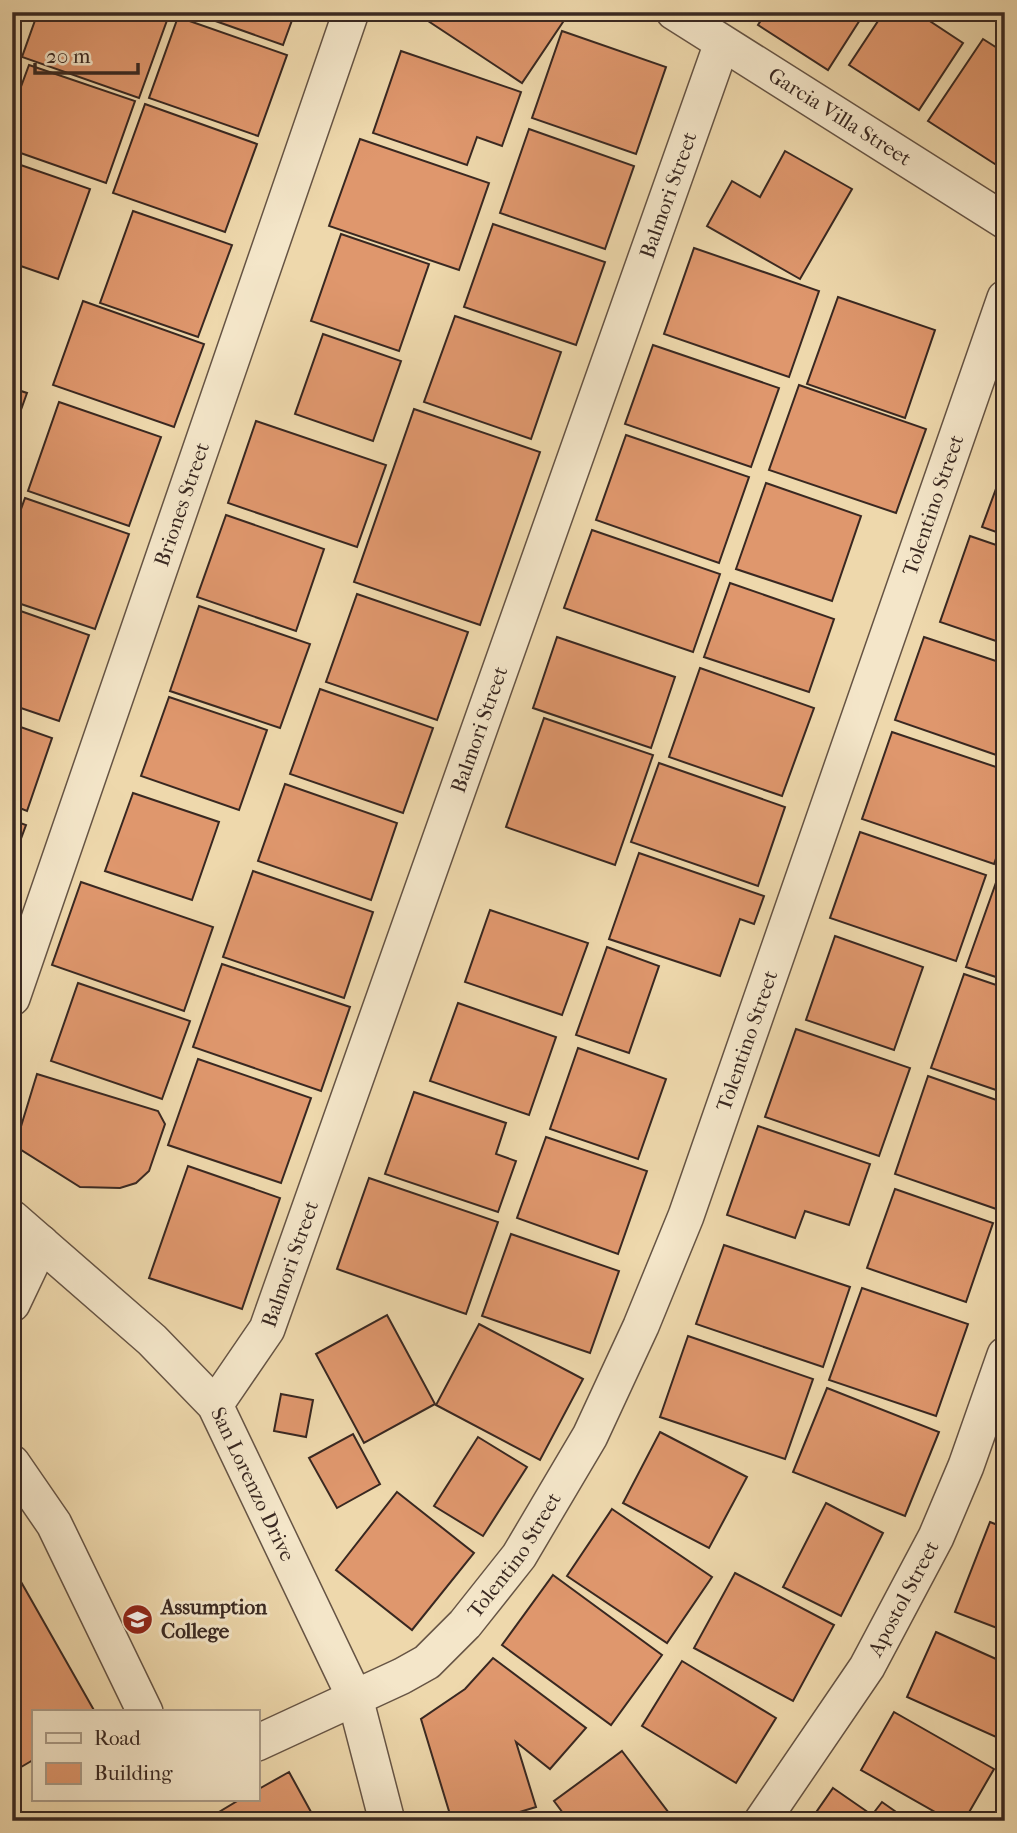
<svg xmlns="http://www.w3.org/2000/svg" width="1017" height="1833" font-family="'IM FELL French Canon',serif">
  <rect width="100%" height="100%" fill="#eed8ac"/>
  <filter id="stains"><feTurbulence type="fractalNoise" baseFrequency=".00286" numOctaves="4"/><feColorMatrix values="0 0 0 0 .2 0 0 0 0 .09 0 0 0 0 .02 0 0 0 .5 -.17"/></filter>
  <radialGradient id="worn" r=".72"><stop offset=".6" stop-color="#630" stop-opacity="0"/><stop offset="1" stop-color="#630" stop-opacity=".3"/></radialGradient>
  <!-- building -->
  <g fill="#df976d" stroke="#392821" stroke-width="2">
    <polygon points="38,12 170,12 139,98 22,57"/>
    <polygon points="190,12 295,12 283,45"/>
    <polygon points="555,12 565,19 522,83 416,13"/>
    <polygon points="766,12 865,12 828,70 758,25"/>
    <polygon points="884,12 916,12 963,43 919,110 849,65"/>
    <polygon points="178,17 287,55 258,136 149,98"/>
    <polygon points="562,31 666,67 636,154 532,118"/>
    <polygon points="983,39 1005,53 1005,156 998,166 928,121"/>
    <polygon points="401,51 521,92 502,146 477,137 467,165 373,133"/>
    <polygon points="29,65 135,101 106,183 12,150 12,111"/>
    <polygon points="145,104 257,144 225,232 113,193"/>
    <polygon points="529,129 634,166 605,249 500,213"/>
    <polygon points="360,139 489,183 459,270 329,226"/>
    <polygon points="785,151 852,189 800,279 707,226 732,181 760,197"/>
    <polygon points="12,162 90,189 58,279 12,263"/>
    <polygon points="133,211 232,245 198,337 100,303"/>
    <polygon points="493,224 605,262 576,345 464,307"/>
    <polygon points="341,234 429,264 399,351 311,321"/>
    <polygon points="694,248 819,291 789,377 664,334"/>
    <polygon points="838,297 935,330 905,418 807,384"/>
    <polygon points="83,301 204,344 174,427 53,385"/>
    <polygon points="455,316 561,352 531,439 424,402"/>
    <polygon points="323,334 401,361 373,441 295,414"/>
    <polygon points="653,345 779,388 751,467 625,424"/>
    <polygon points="799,385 926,429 896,513 769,470"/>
    <polygon points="12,388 27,393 12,435"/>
    <polygon points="59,402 161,437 129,526 28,491"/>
    <polygon points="414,409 540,452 480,625 354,582"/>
    <polygon points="256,421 386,465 357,547 228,503"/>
    <polygon points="626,435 749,477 719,563 596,520"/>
    <polygon points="1005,464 1005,535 982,527"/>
    <polygon points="766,483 861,516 832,601 736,569"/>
    <polygon points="25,498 129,534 95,629 12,601 12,534"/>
    <polygon points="226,515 324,549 296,631 197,597"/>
    <polygon points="592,530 720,574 693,652 564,608"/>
    <polygon points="970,536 1005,548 1005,644 940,622"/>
    <polygon points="730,583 834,619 809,692 704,657"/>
    <polygon points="357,594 468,632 437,720 326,682"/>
    <polygon points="199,606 310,644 280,728 170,691"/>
    <polygon points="12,608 89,635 59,721 12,705"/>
    <polygon points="557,637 675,677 651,748 533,708"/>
    <polygon points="924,637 1005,664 1005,758 895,720"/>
    <polygon points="700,668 814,708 782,796 669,757"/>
    <polygon points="320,689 433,728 403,813 290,774"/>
    <polygon points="169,697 267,730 239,810 141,776"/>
    <polygon points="544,718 653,755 615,865 506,827"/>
    <polygon points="12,724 52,738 27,811 12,805"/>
    <polygon points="892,732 1005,770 1005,833 994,864 862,819"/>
    <polygon points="659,763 785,807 758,886 631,842"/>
    <polygon points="285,784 397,823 371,900 258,861"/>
    <polygon points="133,793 219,822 192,900 105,871"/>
    <polygon points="12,820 26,825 12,863"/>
    <polygon points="860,832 986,875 956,961 830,918"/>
    <polygon points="639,853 764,896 754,924 740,919 720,976 609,939"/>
    <polygon points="253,871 373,912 344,998 223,957"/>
    <polygon points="998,877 1005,879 1005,980 966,967"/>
    <polygon points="81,882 213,927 184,1011 52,965"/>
    <polygon points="490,910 588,943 562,1015 465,982"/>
    <polygon points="835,936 923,967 894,1050 806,1020"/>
    <polygon points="607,947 659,966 629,1053 576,1035"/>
    <polygon points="222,964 350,1007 321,1091 193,1047"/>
    <polygon points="964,974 1005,988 1005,1093 931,1068"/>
    <polygon points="78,983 190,1021 162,1099 51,1061"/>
    <polygon points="458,1003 556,1037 529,1115 430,1081"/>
    <polygon points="796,1029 910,1068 879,1156 765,1117"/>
    <polygon points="578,1048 666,1079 638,1159 550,1129"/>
    <polygon points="198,1059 311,1098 281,1183 168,1145"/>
    <polygon points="37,1074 158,1111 165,1124 149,1171 136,1183 120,1188 80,1187 15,1146"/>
    <polygon points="928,1076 1005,1103 1005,1212 895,1174"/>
    <polygon points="414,1092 506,1123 496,1154 516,1161 498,1212 385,1174"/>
    <polygon points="758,1126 870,1164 849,1225 805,1211 795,1238 727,1215"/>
    <polygon points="546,1137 647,1171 618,1254 517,1218"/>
    <polygon points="188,1166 280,1198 242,1309 149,1278"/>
    <polygon points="369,1178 498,1222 466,1314 337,1269"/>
    <polygon points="895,1189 993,1223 966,1302 867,1268"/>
    <polygon points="511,1234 619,1271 590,1353 482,1316"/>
    <polygon points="724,1245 850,1287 823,1367 696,1324"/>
    <polygon points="862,1288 968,1324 936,1416 829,1380"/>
    <polygon points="387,1315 435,1404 364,1443 316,1354"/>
    <polygon points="479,1324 583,1379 540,1460 436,1405"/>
    <polygon points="688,1336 813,1379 785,1459 660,1417"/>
    <polygon points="827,1388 939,1432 905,1516 793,1472"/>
    <polygon points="281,1394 313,1400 306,1437 274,1431"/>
    <polygon points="660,1432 747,1477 709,1548 623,1503"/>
    <polygon points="353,1434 380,1484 337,1508 309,1458"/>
    <polygon points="478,1437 527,1467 483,1536 434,1506"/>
    <polygon points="397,1492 474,1553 412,1630 336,1570"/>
    <polygon points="826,1503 883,1533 841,1616 783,1587"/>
    <polygon points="612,1509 712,1577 667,1643 567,1576"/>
    <polygon points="990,1522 1005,1528 1005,1631 955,1612"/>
    <polygon points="12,1566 95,1712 33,1712 33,1760 16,1770 12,1764"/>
    <polygon points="735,1573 834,1625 793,1701 694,1648"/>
    <polygon points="553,1575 662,1655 611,1725 502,1645"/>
    <polygon points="936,1632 1005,1663 1005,1741 907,1697"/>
    <polygon points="493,1658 586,1728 550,1769 516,1742 536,1807 490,1821 452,1821 421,1719 465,1689"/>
    <polygon points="682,1661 776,1718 736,1783 642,1726"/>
    <polygon points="894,1712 994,1769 964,1821 951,1821 861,1770"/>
    <polygon points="622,1751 675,1821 569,1821 554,1801"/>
    <polygon points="289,1772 316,1821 204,1821 239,1800 257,1800 257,1790"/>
    <polygon points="833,1788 872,1815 882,1802 909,1821 810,1821"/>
  </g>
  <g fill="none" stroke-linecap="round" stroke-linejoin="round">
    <defs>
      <g id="minor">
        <path id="s1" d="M674,12L1005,221"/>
        <path id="s2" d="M12,998L351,12"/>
        <path id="s3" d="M12,1218L152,1340L215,1405L355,1698L387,1821"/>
        <polyline points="12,1304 41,1243"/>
        <path id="s4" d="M215,1405L267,1329L722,43"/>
        <polyline points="12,1463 54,1524 145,1712"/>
        <path id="s5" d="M257,1743L402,1676L427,1662L465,1624L519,1556L590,1436L641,1326L686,1216L1005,298"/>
        <path id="s6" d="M762,1821L867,1667L936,1537L966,1466L1005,1355"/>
      </g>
    </defs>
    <!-- minor casing -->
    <use href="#minor" stroke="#665444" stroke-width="38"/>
    <!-- minor -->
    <use href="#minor" stroke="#f4e6c9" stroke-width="35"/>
  </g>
  <!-- icons -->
  <defs>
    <symbol id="university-disc" viewBox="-11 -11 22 22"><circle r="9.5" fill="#8f2418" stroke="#f4e6c9"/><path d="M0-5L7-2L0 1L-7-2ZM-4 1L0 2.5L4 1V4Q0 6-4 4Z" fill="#fff"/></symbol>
  </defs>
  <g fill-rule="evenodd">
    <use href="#university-disc" x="120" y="1602" width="35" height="35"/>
  </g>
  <g text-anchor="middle" stroke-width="6" stroke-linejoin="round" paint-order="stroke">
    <!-- street labels -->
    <g font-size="21" fill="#392821" stroke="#f4e6c9">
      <text dy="7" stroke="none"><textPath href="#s1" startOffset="196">Garcia Villa Street</textPath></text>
      <text dy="7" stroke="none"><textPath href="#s4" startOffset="1295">Balmori Street</textPath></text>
      <text dy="7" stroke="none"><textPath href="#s2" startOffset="522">Briones Street</textPath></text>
      <text dy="7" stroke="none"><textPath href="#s5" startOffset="1461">Tolentino Street</textPath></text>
      <text dy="7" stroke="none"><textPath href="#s4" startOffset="728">Balmori Street</textPath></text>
      <text dy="7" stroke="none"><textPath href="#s5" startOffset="894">Tolentino Street</textPath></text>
      <text dy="7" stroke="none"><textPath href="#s4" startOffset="161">Balmori Street</textPath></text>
      <text dy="7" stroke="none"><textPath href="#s3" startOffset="364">San Lorenzo Drive</textPath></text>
      <text dy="7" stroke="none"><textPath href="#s5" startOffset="327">Tolentino Street</textPath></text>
      <text dy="7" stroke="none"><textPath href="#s6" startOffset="264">Apostol Street</textPath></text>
    </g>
    <!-- poi labels -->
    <g font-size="21" font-weight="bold" fill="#392821" stroke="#f4e6c9" text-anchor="start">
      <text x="161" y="1614">Assumption<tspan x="161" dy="24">College</tspan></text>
    </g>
  </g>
  <!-- margin -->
  <rect width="1017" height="1833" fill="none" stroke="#eed8ac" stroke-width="42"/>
  <rect x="14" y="14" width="989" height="1805" fill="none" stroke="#392821" stroke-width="3.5"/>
  <rect x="21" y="21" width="975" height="1791" fill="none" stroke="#392821" stroke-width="2"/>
  <!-- legend -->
  <rect x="32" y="1710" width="228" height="91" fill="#f4e6c9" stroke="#a99a86" stroke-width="2"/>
  <rect x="46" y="1733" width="35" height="10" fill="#f4e6c9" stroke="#a99a86" stroke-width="2"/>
  <text x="94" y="1745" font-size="21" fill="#392821">Road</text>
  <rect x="46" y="1763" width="35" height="21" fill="#df976d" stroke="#a99a86" stroke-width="2"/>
  <text x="94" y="1780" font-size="21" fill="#392821">Building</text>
  <!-- scale -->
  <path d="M35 63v10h103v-10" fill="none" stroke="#392821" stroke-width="3.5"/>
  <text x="46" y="63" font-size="21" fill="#392821" stroke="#f4e6c9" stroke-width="5" paint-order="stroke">20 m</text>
  <rect width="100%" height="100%" filter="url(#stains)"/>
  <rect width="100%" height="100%" fill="url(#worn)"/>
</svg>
